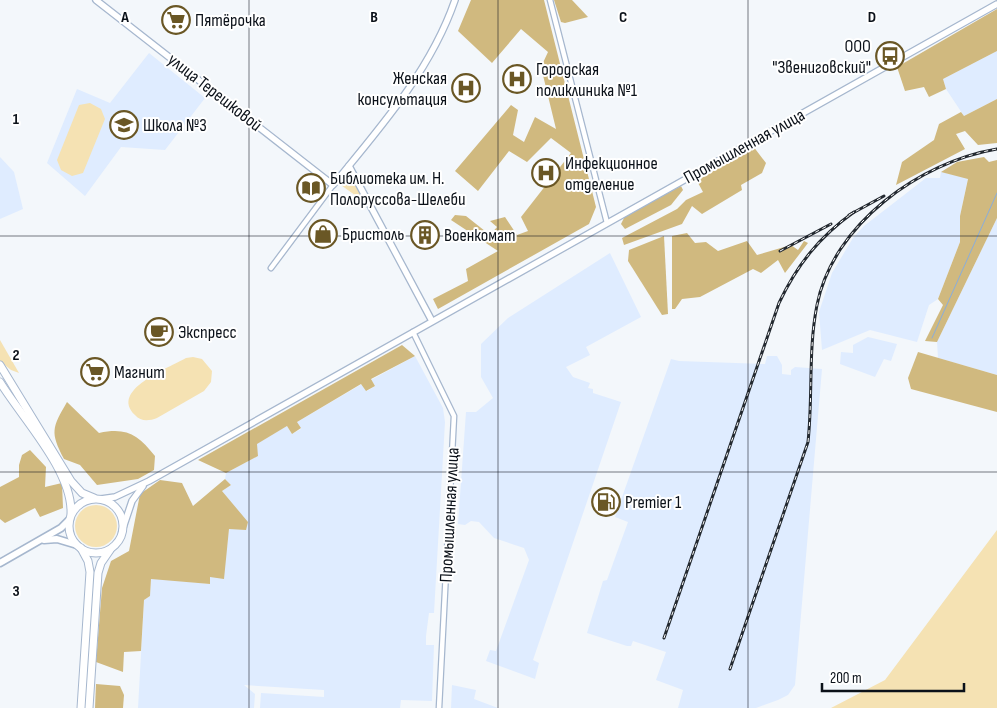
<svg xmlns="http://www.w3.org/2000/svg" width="997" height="708" font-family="'Sofia Sans Condensed',sans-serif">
  <rect width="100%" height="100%" fill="#f3f7fb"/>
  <!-- built -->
  <g fill="#dfecff">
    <polygon points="997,51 997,99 964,116 946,89 943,79"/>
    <polygon points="149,53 205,98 165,150 121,147 85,196 47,163 77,89 110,103"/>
    <polygon points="0,157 14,172 23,209 0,219"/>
    <polygon points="941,172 968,178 960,216 960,242 938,299 929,305 917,342 870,330 822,350 819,312 832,273 853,238 864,226 926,178 940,178"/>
    <polygon points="997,218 997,375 938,358 937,342"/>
    <polygon points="610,253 641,317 586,347 590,355 566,367 573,377 590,383 588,388 593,389 593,393 621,402 533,660 539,663 535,679 486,661 490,650 496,651 529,560 524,548 494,538 479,522 471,521 465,525 458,524 466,412 476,412 493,398 481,377 481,344 508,318"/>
    <polygon points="868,337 897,344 891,361 884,359 875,377 840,364 841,352 853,353 853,345"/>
    <polygon points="415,356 443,408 445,422 434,613 429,613 426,636 426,645 434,645 432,701 401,700 400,708 260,708 261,693 324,697 324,690 244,685 255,694 254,708 138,708 144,600 150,596 151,578 209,584 210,577 227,547 229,529 247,522 222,491 231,485 225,479 226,473 258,456 256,444 287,426 292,434 301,429 297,422 362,384 367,391 375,386 371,380"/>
    <polygon points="767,356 777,356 782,365 782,374 791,375 791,370 795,367 822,369 795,685 788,695 778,700 756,708 678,708 683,690 656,680 666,652 633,641 631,646 627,646 587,633 603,581 607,580 628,522 615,517 671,359 679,361 765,364"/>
    <polygon points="452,685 476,690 474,699 498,708 451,708"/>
  </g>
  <!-- green -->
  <g fill="#f5e2b3">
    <polygon points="90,103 101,109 105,119 83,173 72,176 61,170 57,160 79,105"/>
    <polygon points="349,171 366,203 338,183"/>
    <polygon points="0,340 19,373 11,370 0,361"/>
    <path d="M193,357L202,359L212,371L211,382L204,391L157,418C149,421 141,422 135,415C109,390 169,368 186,358Z"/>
    <circle cx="96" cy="526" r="21"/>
    <polygon points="997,530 997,708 831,708 885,680"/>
  </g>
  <!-- forest -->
  <g fill="#d0b97f">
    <polygon points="471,0 544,0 596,207 589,224 438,309 433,299 468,281 466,269 498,251 451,220 455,215 466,216 490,235 497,227 490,221 505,217 517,235 528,231 521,217 571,153 551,138 527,162 509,151 478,191 455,171 511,105 518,110 513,135 524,142 535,117 556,129 541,67 548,52 521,29 492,63 458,31"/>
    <polygon points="554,0 572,0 588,17 565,23 561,22"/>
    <polygon points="997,9 997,51 943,79 946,89 929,97 924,87 905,91 897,67"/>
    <polygon points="997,99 997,143 978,145 965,131 956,134 965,149 896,185 902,162 934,140 939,124 961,112 964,116"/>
    <polygon points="753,146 766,163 762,173 741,185 742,190 702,214 692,206 682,224 624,245 622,238 677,209 686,200 703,192 697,181"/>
    <polygon points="984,157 989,162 997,160 997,218 937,342 925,341 943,305 938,299 960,242 960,216 968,179 941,172 957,162"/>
    <polygon points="681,186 683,190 671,205 625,229 621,224 625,216"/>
    <polygon points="687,233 695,243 706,242 718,251 747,241 757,255 791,245 798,250 804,241 808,243 785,273 778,260 761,273 753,269 700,297 682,299 675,309 672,309 672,236"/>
    <polygon points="664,236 668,314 662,315 628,261 629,250"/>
    <polygon points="402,345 415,356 371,379 375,386 366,391 361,384 297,422 301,428 292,434 287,426 257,444 258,456 226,473 198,460"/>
    <polygon points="918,352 997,375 997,412 911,389 908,378"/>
    <path d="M67,402L99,433C127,427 138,435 155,456L154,470L138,479L97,485L80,465L64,459C50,432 52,428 67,402Z"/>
    <polygon points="30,450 46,467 45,487 62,483 63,508 40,517 35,508 5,523 0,519 0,487 19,477 19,465 22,455"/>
    <polygon points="225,479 231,485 222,491 248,522 246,530 229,529 224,579 210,577 210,584 151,579 150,596 144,600 141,651 124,652 123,672 96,662 102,588 111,561 129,551 140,494 160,480 182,483 193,506"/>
    <polygon points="96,684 120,686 124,695 123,708 95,708"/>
  </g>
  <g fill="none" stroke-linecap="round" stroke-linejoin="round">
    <!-- stream -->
    <polyline stroke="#89addc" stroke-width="1" points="932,338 997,193"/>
    <defs>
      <g id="minor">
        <polyline points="550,0 607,223"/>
        <polyline points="271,268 333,185"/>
        <polyline points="413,332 454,416 439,708"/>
      </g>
      <g id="tertiary">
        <path d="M96,0L333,185C380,128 431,70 455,0"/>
        <polyline points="349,166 432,321"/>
        <polyline points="101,499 115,497 149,481 997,4"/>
        <polyline points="122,531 132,501 143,486"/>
      </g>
      <g id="secondary">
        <polyline points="44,540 57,539 77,545"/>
        <polyline points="0,563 61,528 70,519"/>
      </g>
      <g id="primary">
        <polyline points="0,365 71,481 82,493 94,498"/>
        <path d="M0,382C22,418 73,471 71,514"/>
        <circle cx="96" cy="526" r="27"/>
        <polyline points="81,548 88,561 90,572 81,708"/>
        <polyline points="89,708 98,573 101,563 110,550"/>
      </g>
    </defs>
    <!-- minor casing -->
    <use href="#minor" stroke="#a6b7ce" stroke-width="7"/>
    <!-- tertiary casing -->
    <use href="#tertiary" stroke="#a6b7ce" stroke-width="8"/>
    <!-- secondary casing -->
    <use href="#secondary" stroke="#a6b7ce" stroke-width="9"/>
    <!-- primary casing -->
    <use href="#primary" stroke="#a6b7ce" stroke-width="9"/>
    <!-- minor -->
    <use href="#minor" stroke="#fff" stroke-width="4.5"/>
    <!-- tertiary -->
    <use href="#tertiary" stroke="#fff" stroke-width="5.5"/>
    <!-- secondary -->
    <use href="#secondary" stroke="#fff" stroke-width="6"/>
    <!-- primary -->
    <use href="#primary" stroke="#fff" stroke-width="7"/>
    <defs>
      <g id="rail">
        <polyline points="849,215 884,196"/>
        <polyline points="780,251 831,224"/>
        <path d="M664,638L779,303C797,265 819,237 854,212"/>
        <path d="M730,669L808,442C813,396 808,350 817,305C833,224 920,162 997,149"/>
      </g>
    </defs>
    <!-- rail casing -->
    <use href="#rail" stroke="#232930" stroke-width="3"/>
    <!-- rail -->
    <use href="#rail" stroke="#fff" stroke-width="1" stroke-dasharray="4" stroke-linecap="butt"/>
  </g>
  <!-- grid -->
  <path fill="none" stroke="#0b1119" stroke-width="1" stroke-opacity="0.55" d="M249,0V708M498,0V708M748,0V708M0,236H997M0,472H997"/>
  <!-- icons -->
  <defs>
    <symbol id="supermarket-ring" viewBox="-11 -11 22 22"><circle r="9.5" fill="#fff" stroke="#6a5725" stroke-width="1.5"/><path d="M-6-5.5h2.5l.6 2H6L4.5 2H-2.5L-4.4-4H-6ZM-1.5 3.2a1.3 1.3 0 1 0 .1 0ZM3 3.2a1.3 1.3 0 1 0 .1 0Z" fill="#6a5725"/></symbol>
    <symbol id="bus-ring" viewBox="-11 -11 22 22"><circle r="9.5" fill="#fff" stroke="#6a5725" stroke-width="1.5"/><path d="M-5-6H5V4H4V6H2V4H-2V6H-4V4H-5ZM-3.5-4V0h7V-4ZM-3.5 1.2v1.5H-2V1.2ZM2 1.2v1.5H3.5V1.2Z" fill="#6a5725"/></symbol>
    <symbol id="hospital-ring" viewBox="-11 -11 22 22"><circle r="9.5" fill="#fff" stroke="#6a5725" stroke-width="1.5"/><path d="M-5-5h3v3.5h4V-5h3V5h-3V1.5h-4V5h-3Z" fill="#6a5725"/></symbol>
    <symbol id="school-ring" viewBox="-11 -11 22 22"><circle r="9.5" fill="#fff" stroke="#6a5725" stroke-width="1.5"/><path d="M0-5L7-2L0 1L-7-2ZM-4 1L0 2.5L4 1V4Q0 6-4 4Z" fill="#6a5725"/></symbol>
    <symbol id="library-ring" viewBox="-11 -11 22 22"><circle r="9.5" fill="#fff" stroke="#6a5725" stroke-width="1.5"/><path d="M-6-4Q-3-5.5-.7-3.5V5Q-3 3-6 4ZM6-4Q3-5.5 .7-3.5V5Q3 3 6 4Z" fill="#6a5725"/></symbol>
    <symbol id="shop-ring" viewBox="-11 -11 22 22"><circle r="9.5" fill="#fff" stroke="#6a5725" stroke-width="1.5"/><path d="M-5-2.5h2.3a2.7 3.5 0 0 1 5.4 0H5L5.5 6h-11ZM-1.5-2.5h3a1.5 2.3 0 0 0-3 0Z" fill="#6a5725"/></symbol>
    <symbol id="building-ring" viewBox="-11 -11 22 22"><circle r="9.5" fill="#fff" stroke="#6a5725" stroke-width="1.5"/><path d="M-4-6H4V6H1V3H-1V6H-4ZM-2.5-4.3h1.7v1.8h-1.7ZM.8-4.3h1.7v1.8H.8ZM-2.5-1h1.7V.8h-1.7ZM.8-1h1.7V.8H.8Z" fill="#6a5725"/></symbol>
    <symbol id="cafe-ring" viewBox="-11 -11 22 22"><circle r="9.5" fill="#fff" stroke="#6a5725" stroke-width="1.5"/><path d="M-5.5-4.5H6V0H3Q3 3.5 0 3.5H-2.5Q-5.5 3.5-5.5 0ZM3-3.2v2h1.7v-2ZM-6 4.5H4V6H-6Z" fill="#6a5725"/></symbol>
    <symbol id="fuel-ring" viewBox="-11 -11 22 22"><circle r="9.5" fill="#fff" stroke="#6a5725" stroke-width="1.5"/><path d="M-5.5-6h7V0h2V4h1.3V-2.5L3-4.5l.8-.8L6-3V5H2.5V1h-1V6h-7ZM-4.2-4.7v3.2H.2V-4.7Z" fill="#6a5725"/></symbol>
  </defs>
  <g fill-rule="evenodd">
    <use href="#supermarket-ring" x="160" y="4" width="32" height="32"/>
    <use href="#bus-ring" x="874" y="40" width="32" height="32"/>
    <use href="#hospital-ring" x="501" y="63" width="32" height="32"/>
    <use href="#hospital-ring" x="450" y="72" width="32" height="32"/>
    <use href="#school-ring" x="108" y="109" width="32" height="32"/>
    <use href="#hospital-ring" x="530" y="157" width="32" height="32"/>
    <use href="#library-ring" x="295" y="172" width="32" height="32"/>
    <use href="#shop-ring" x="307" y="218" width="32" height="32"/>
    <use href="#building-ring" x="409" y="219" width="32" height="32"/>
    <use href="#cafe-ring" x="143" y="316" width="32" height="32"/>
    <use href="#supermarket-ring" x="79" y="356" width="32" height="32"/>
    <use href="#fuel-ring" x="590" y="486" width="32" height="32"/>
  </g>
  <g text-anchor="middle" stroke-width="4" stroke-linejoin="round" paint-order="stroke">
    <!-- poi labels -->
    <g font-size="18" fill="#0b1119" stroke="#fff" text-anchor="start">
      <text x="195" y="26">Пятёрочка</text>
      <text x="871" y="52" text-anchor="end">ООО<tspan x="871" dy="21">"Звениговский"</tspan></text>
      <text x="536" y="75">Городская<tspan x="536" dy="21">поликлиника №1</tspan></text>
      <text x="447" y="84" text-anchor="end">Женская<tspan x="447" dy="21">консультация</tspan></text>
      <text x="143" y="131">Школа №3</text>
      <text x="565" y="169">Инфекционное<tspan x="565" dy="21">отделение</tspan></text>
      <text x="330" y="184">Библиотека им. Н.<tspan x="330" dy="21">Полоруссова-Шелеби</tspan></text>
      <text x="342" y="240">Бристоль</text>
      <text x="444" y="241">Военкомат</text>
      <text x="178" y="338">Экспресс</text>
      <text x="114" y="378">Магнит</text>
      <text x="625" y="508">Premier 1</text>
    </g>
    <!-- street labels -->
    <g font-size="18" fill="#0b1119" stroke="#fff">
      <text transform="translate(215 92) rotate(38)" y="6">улица Терешковой</text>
      <text transform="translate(744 146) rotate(-29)" y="6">Промышленная улица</text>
      <text transform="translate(449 515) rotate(-87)" y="6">Промышленная улица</text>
    </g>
  </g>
  <g font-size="16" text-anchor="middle" font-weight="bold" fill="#0b1119" stroke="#fff" stroke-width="4" stroke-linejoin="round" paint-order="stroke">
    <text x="125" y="22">A</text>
    <text x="374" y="22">B</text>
    <text x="623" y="22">C</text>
    <text x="872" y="22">D</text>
    <text x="16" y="124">1</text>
    <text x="16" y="360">2</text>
    <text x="16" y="596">3</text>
  </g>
  <!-- scale -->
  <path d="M822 683v8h142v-8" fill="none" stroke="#0b1119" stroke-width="2.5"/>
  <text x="830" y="683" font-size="15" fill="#0b1119" stroke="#ffffff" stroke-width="4" paint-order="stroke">200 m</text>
</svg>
